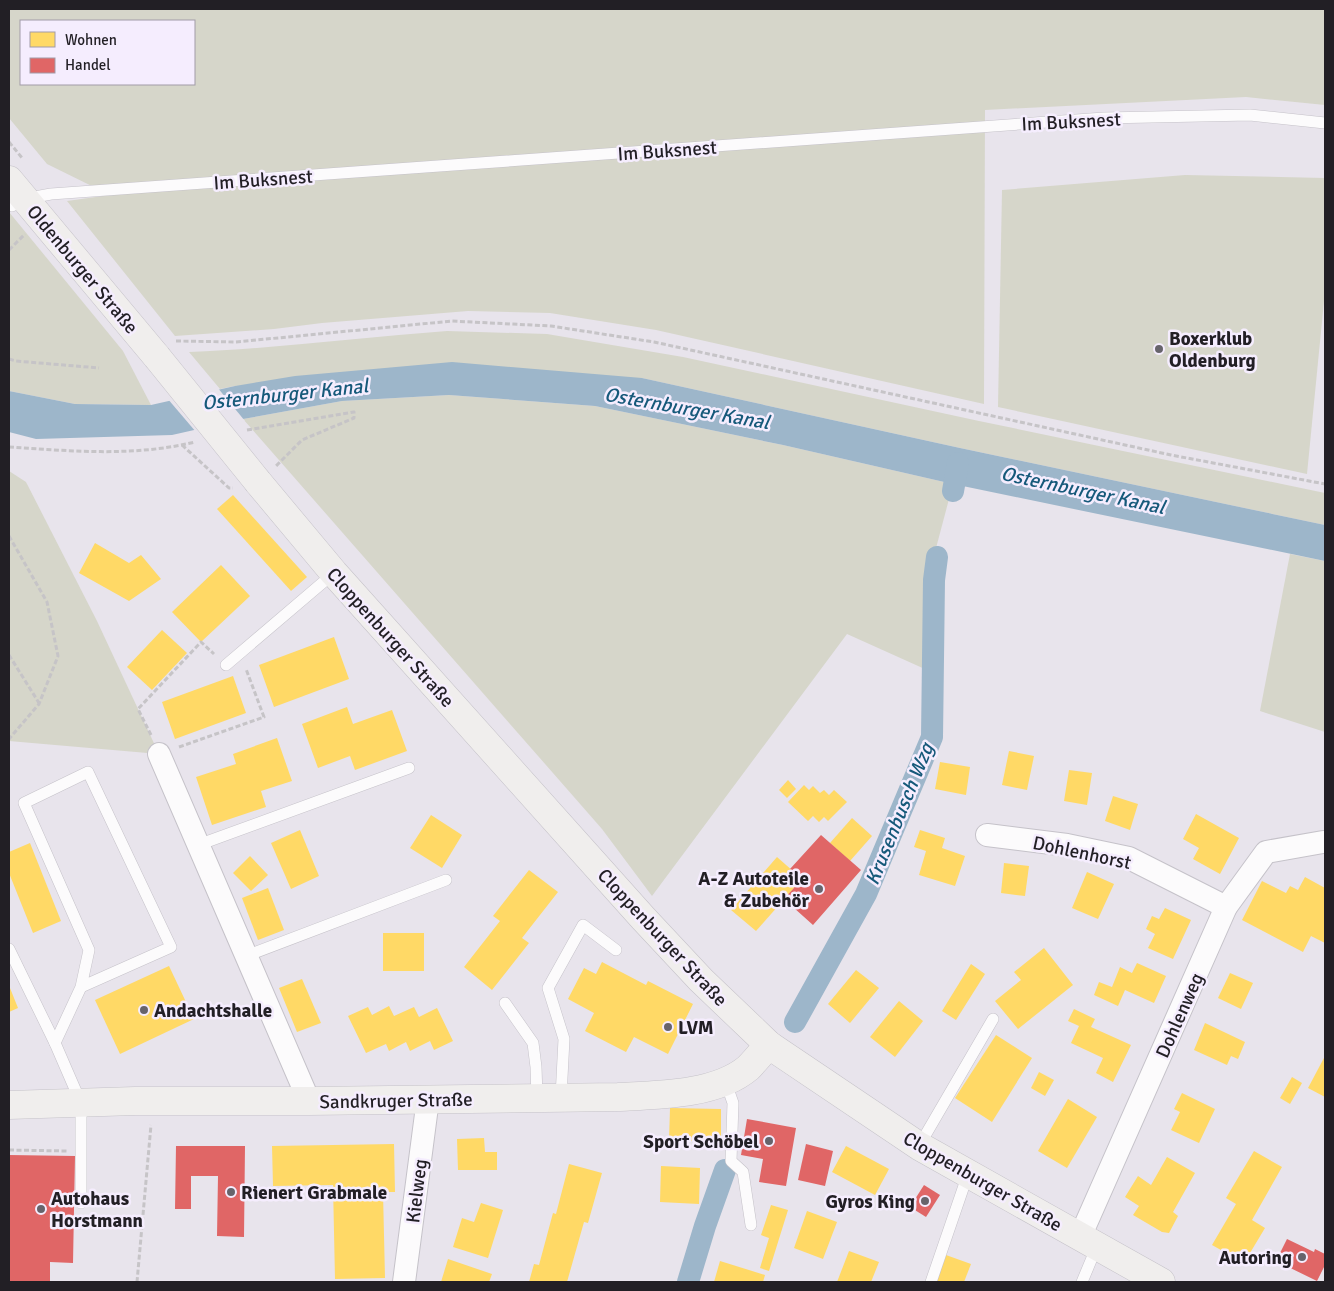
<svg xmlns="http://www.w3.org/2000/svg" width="1334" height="1291" font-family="Signika,sans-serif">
  <rect width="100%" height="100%" fill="#e8e4ec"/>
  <!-- green -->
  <g fill="#d6d6ca" fill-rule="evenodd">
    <path d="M9,9H1325V105L1246,97L985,110L984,404L656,330L550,313L468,311L322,323L274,329L175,336L67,201L110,195L47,164L9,118ZM21,21H194V84H21Z"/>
    <polygon points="1185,175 1325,178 1325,291 1307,474 998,407 1002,190"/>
    <polygon points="9,212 123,351 151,405 75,404 9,391"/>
    <path d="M447,331L547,334L683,357L979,421L1325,493V525L960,448L642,378L235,386L220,389L189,352C275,349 361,337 447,331Z"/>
    <polygon points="449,395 595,406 783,445 953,484 931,567 927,670 847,634 652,896 602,829 243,419 342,401"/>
    <polygon points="9,471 26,482 97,621 159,754 9,741"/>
    <polygon points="1290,554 1325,561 1325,732 1260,711"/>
  </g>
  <!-- water -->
  <polygon fill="#9db6ca" points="452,362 642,378 960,448 1325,525 1325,561 953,484 783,445 595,406 449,395 342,401 243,419 172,435 36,439 9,432 9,391 75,404 151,405 235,386 295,376"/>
  <!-- pier -->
  <polygon fill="#e8e4ec" points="217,387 245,421 196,432 167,398"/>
  <!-- homes -->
  <g fill="#ffd966">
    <polygon points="233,495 307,577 291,591 217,509"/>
    <polygon points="95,543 129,563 141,555 161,579 129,601 79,573"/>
    <polygon points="221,565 250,596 201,642 172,612"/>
    <polygon points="162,630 187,653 152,690 127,667"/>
    <polygon points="334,637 349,679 274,707 259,665"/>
    <polygon points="233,676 246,713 175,739 162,702"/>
    <polygon points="347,707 353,724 392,710 407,751 355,770 350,756 318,768 302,724"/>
    <polygon points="277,738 292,781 261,791 266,807 212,825 196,777 236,764 233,754"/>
    <polygon points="1009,751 1034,756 1027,790 1002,785"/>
    <polygon points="940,762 970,767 966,795 935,789"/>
    <polygon points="1069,770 1092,773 1087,805 1064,801"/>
    <polygon points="788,780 796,789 787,798 779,790"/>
    <polygon points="804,785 809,790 813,786 820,793 824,790 829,795 834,790 847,802 828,821 824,817 819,822 813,816 808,821 788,802"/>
    <polygon points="1113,796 1138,804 1130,830 1105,821"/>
    <polygon points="1196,814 1239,838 1220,874 1193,859 1199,848 1183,839"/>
    <polygon points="431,815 462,835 442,868 410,848"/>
    <polygon points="852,818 872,836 850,861 830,843"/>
    <polygon points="300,830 319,876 291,889 271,843"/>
    <polygon points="920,830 945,838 942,848 965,856 955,886 919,875 926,851 914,847"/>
    <polygon points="30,843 61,921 33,933 9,873 9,852"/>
    <polygon points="250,856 268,875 251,891 233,873"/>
    <polygon points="777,857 802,879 756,931 731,910"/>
    <polygon points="1004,863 1029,866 1025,896 1001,893"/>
    <polygon points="529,870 558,892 522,938 529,943 492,990 464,967 500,921 493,916"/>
    <polygon points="1087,872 1114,884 1098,919 1072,908"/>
    <polygon points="1305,877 1325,888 1325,943 1311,936 1303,952 1242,920 1262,881 1286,893 1290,886 1298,890"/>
    <polygon points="268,888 284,930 258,940 242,898"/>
    <polygon points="1165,908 1191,920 1173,959 1148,948 1155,934 1146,929 1152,916 1159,919"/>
    <rect x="383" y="933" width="41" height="38"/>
    <polygon points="1044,948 1073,985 1018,1029 995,1001 1021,980 1014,972"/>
    <polygon points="602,962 646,985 648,981 693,1004 668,1054 634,1037 626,1052 585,1031 594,1013 568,999 584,968 596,974"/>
    <polygon points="1137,963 1166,976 1154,1003 1125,990 1118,1006 1094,995 1099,982 1112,987 1120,967 1132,973"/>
    <polygon points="971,964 985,974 956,1020 942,1011"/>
    <polygon points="169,966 194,1019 120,1054 95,1000"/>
    <polygon points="856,970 879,988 850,1023 828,1004"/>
    <polygon points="1230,973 1253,983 1241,1009 1218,998"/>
    <polygon points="302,979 321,1023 297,1032 279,988"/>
    <polygon points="10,988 18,1008 9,1012 9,989"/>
    <polygon points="899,1001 923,1021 895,1057 870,1037"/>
    <polygon points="389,1006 394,1016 414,1007 419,1017 437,1008 453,1041 434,1050 430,1041 410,1051 406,1042 389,1051 386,1044 366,1053 348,1016 368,1007 372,1015"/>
    <polygon points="1074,1009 1095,1019 1091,1027 1131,1045 1113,1082 1096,1073 1103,1058 1071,1043 1079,1026 1068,1021"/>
    <polygon points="1205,1023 1245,1042 1238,1059 1231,1056 1227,1065 1194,1050"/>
    <polygon points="996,1035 1032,1058 992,1122 955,1098"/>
    <polygon points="1325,1056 1325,1097 1308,1088"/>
    <polygon points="1039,1072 1054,1080 1045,1096 1031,1088"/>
    <polygon points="1292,1077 1302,1083 1290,1104 1280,1098"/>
    <polygon points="1182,1093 1215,1109 1199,1143 1171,1130 1180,1112 1174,1109"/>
    <polygon points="1068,1099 1097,1117 1067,1168 1038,1151"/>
    <polygon points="670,1108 721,1109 721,1142 669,1140"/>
    <polygon points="484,1138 485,1152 497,1152 497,1170 458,1170 457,1139"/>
    <polygon points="394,1144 395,1192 383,1192 385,1278 335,1279 333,1185 273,1186 272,1146"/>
    <polygon points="846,1146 889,1169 875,1195 832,1172"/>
    <polygon points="1254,1151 1282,1167 1252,1220 1265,1228 1244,1263 1212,1245 1236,1204 1226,1198"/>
    <polygon points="1167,1157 1195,1173 1173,1212 1178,1216 1169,1233 1162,1232 1133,1215 1139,1206 1125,1197 1138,1176 1151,1185"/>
    <polygon points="569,1164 602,1173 588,1223 584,1222 567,1282 529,1282 534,1264 539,1265 553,1213 556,1214"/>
    <polygon points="661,1166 700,1168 699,1204 660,1202"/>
    <polygon points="481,1203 503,1210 488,1258 453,1247 462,1218 474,1222"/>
    <polygon points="771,1205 788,1210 769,1271 760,1268 769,1238 761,1235"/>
    <polygon points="807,1211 837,1222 823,1259 794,1248"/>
    <polygon points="849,1251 879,1262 871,1282 837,1282"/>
    <polygon points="946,1255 971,1264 964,1282 936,1282"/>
    <polygon points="448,1259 492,1274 489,1282 441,1282"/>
    <polygon points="720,1261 765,1275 763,1282 714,1282"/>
  </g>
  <!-- shops -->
  <g fill="#e06666">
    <polygon points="821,835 861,870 813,925 784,899 802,879 790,869"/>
    <polygon points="747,1119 796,1128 786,1186 759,1182 763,1159 741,1155"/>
    <polygon points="806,1144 833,1151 825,1186 798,1180"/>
    <polygon points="176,1146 245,1146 244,1237 217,1236 218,1176 191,1176 191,1209 175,1209"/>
    <polygon points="9,1155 75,1156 73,1263 50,1262 50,1282 9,1282"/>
    <polygon points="924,1185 940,1195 926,1217 910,1207"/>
    <polygon points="1287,1239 1314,1252 1315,1249 1325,1254 1325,1265 1317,1281 1276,1261"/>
  </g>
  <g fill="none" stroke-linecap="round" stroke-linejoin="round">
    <!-- canal -->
    <g stroke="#9db6ca" stroke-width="22">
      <polyline points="953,491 958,463"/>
      <polyline points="795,1022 866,894 932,737 934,580 937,557"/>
      <polyline points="688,1282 705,1226 725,1170"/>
    </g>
    <defs>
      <g id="lane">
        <polyline points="12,206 24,199 51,194 1104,118 1250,115 1325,123"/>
        <polyline points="226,665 334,573"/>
        <polyline points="198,845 409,768"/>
        <polyline points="9,949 55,1043 81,1103 81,1203"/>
        <polyline points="246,956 446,880"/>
        <polyline points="505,1003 533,1043 536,1067 537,1097"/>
        <polyline points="55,1043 81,987 89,950 24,803 88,772 171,947 81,987"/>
        <polyline points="725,1080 733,1103 731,1161 743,1172 751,1225"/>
        <polyline points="561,1097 564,1039 548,988 583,925 616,950"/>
        <polyline points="919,1146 993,1019"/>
        <polyline points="931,1282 968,1174"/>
        <polyline points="1082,1282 1097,1246"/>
      </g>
      <g id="street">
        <polyline points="159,754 309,1101"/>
        <polyline points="987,835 1067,845 1129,858 1226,907"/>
        <polyline points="1080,1237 1226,907 1266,852 1323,842"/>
        <polyline points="404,1282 428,1099"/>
      </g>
      <g id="secondary">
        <polyline points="9,180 157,357"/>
        <polyline points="258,482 334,573 643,918 701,980 769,1045 919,1146 1161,1282"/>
        <path d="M9,1105L135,1101H309L618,1097C658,1095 716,1095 748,1068C755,1061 762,1052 769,1045"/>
      </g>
    </defs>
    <!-- lane casing -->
    <use href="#lane" stroke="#c5c2c9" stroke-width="12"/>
    <!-- street casing -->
    <use href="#street" stroke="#c5c2c9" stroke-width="24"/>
    <!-- secondary casing -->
    <use href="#secondary" stroke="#c5c2c9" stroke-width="29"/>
    <!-- path -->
    <g stroke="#c6c4c7" stroke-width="3" stroke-dasharray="5 2.5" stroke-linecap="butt">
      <polyline points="9,142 23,159"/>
      <polyline points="9,250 25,234"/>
      <polyline points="176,341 236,342 452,321 551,326 654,342 1171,455 1325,484"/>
      <polyline points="9,359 16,361 99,368"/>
      <polyline points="247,430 354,412 354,418 302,440 275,467"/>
      <polyline points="182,445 229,488 233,488"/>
      <path d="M9,447C70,451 134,457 195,442"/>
      <polyline points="9,536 47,602 58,656 39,704 9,739"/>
      <polyline points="9,655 39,703"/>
      <polyline points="151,735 138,709 201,642 214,654"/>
      <polyline points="179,747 264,717 246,669"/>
      <polyline points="9,1150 67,1151"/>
      <polyline points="137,1282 151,1125"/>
    </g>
    <!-- lane -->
    <use href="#lane" stroke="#fcfbfc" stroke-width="11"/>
    <!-- street -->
    <use href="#street" stroke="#fcfbfc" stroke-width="22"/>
    <!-- secondary -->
    <use href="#secondary" stroke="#f0eeed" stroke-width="28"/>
    <defs>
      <polyline id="secondary-bridge" points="157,357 258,482"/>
    </defs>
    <!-- secondary-bridge casing -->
    <use href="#secondary-bridge" stroke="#c5c2c9" stroke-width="29" stroke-linecap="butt"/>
    <!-- secondary-bridge -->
    <use href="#secondary-bridge" stroke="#f0eeed" stroke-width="28"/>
  </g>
  <!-- markers -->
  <g fill="#67646b" stroke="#f5edfe" stroke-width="2">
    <circle cx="1159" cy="349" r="5"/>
    <circle cx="819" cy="889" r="5"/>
    <circle cx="144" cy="1010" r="5"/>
    <circle cx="668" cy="1027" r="5"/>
    <circle cx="769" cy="1141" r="5"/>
    <circle cx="231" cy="1192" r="5"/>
    <circle cx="925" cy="1201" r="5"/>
    <circle cx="41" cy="1209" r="5"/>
    <circle cx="1302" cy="1257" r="5"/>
  </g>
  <g text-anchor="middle" stroke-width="5" stroke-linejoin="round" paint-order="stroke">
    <!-- street labels -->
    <g font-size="19" fill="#221f25" stroke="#f5edfe">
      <text transform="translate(1071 121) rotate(-3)" y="7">Im Buksnest</text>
      <text transform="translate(667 150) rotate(-4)" y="7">Im Buksnest</text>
      <text transform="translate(263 179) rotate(-4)" y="7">Im Buksnest</text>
      <text transform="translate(83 269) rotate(50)" y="7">Oldenburger Straße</text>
      <text transform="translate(391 637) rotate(48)" y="7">Cloppenburger Straße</text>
      <text transform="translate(1082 852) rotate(12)" y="7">Dohlenhorst</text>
      <text transform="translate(663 937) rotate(47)" y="7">Cloppenburger Straße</text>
      <text transform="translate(1179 1015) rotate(-66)" y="7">Dohlenweg</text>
      <text transform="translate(396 1100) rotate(-1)" y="7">Sandkruger Straße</text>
      <text transform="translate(983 1181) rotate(30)" y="7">Cloppenburger Straße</text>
      <text transform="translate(416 1191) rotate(-83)" y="7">Kielweg</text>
    </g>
    <!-- poi labels -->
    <g font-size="19" font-weight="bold" fill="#221f25" stroke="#f5edfe" text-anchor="start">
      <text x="1169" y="345">Boxerklub<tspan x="1169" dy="22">Oldenburg</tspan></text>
      <text x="809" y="885" text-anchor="end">A-Z Autoteile<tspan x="809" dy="22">&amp; Zubehör</tspan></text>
      <text x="154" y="1017">Andachtshalle</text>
      <text x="678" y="1034">LVM</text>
      <text x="759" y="1148" text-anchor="end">Sport Schöbel</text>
      <text x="241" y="1199">Rienert Grabmale</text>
      <text x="51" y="1205">Autohaus<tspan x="51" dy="22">Horstmann</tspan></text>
      <text x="915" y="1208" text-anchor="end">Gyros King</text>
      <text x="1292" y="1264" text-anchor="end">Autoring</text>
    </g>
    <!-- water labels -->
    <g font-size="20" font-style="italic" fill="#16597a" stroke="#f5edfe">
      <text transform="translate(285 394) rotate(-6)" y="7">Osternburger Kanal</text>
      <text transform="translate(687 408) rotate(10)" y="7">Osternburger Kanal</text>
      <text transform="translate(1083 490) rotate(12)" y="7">Osternburger Kanal</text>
      <text transform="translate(899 814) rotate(-68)" y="7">Krusenbusch Wzg</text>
    </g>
  </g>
  <!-- border -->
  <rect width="1334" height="1291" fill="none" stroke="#221f25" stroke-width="20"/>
  <!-- legend -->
  <rect x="20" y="20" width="175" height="65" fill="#f5edfe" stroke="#a19ba7"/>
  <rect x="30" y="32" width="25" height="15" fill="#ffd966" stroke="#a19ba7"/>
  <text x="65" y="45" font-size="15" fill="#221f25">Wohnen</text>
  <rect x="30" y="58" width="25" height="15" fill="#e06666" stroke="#a19ba7"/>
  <text x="65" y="70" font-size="15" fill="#221f25">Handel</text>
</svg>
